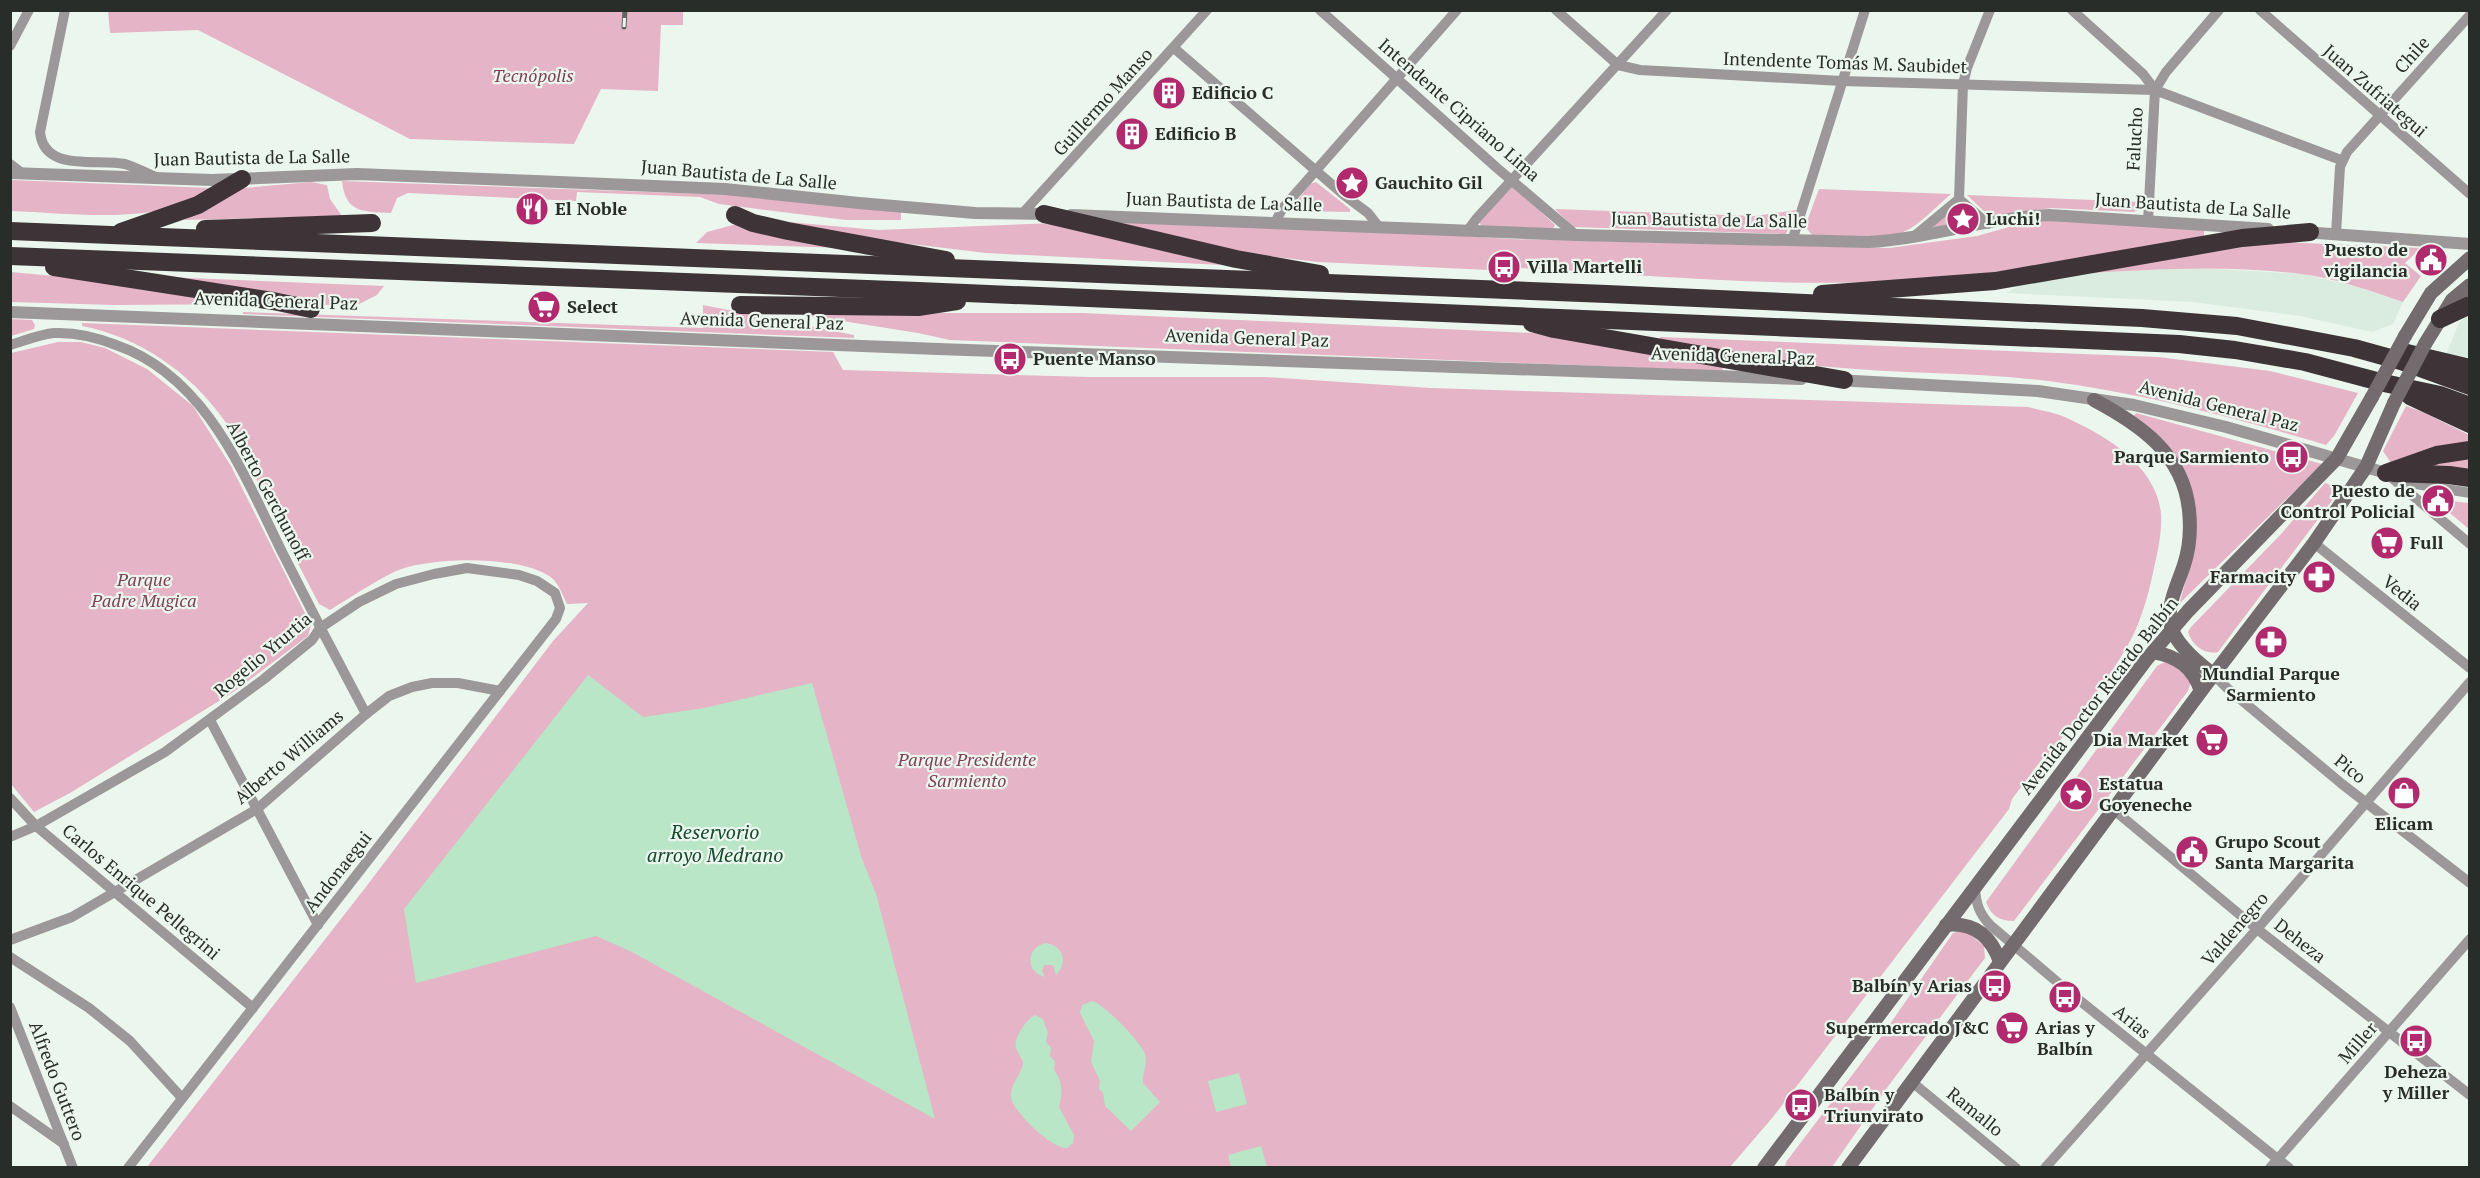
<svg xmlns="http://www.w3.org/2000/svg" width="2480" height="1178" font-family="'PT Serif',serif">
  <rect width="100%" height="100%" fill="#ebf6ee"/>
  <!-- built -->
  <g fill="#daece0">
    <polygon points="2181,267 2303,274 2358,287 2403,302 2393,324 2372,332 2300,316 2193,302 2006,293 2036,277"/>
    <polygon points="2468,314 2469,314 2469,365 2445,357 2459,323"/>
  </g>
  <!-- green -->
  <g fill="#e5b4c6">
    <polygon points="683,11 683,25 661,25 658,91 601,89 574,144 410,139 198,30 110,33 108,11"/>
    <path d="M11,180L211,188H213C198,195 182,206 167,209C117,220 61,213 11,211Z"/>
    <path d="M342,181L732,195L901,212V220H846L719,204L700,197L577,192L576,201L408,193L397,198L391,213C364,212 345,213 342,181Z"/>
    <polygon points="311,182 327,185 330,199 342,216 184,220 244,188"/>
    <polygon points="1316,182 1350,209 1350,212 1293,211 1291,209 1310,184"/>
    <polygon points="1513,186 1555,225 1553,229 1481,226 1479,220"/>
    <path d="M1819,189L1951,194C1938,205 1925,219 1911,228C1884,245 1842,236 1812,235L1807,229L1806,224Z"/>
    <polygon points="1967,195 2142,202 2140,209 2134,212 2052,208 1989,216"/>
    <polygon points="1957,206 1960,206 1973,217 1972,220 1934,228 1934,224"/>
    <polygon points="1555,209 1755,216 1796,210 1786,234 1573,227"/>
    <path d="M2050,220L2204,228V236C2121,251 2037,269 1953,277C1802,292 1650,274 1499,267L1489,270L1318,262L1242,253L1107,222L1340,228L1510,239L1889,248L1977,236L2027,222Z"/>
    <polygon points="788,222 878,230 1055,223 1222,265 986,253 886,241 788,225"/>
    <polygon points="733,225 743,225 841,248 696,243 707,232"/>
    <path d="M2255,241L2421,248L2405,263L2421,276L2403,302C2370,291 2336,278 2301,274C2213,263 2125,271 2036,277Z"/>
    <polygon points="11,272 75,278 250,304 115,305 11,302"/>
    <polygon points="165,277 384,286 377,295 359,304 322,305"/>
    <polygon points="703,305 854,335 854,338 243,314 243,312 703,328"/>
    <polygon points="811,313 1081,313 1534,333 1723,367 1722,371 950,340 918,333 811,316"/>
    <polygon points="11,319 32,320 35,325 34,329 11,336"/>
    <path d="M82,323L833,352L843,370L1090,377H1265L1431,388L2028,407C2042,411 2058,413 2071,420C2110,438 2157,468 2161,514C2162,533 2158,550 2154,568C2150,588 2144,610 2136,629C2117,671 2076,719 2048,756L2045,755L2012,799L2009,809L1773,1117L1730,1167H147L362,892L553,641L588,603L567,604C563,596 560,587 554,580C527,554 426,556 394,572C372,583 351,597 330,610L319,604C304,575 289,547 275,518C259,486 245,450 224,420C190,372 139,337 82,326Z"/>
    <path d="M1660,337L2158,357L2270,371L2358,393L2334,436L2326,445C2236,418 2142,393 2048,381C1975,372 1903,374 1830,367C1773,362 1717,350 1660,339Z"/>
    <polygon points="58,342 81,342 105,348 147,369 193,406 231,466 311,625 308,636 232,693 70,793 34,812 11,784 11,353"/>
    <polygon points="2406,406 2425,413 2469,435 2469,472 2391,463 2383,451"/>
    <path d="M2136,413L2322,464L2180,603C2184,585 2196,551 2195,534C2194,484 2178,443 2134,416Z"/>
    <path d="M2325,483L2338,487L2340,490L2218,652C2204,655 2192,645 2188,632L2191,627L2281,534Z"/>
    <polygon points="2433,499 2469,503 2469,530 2469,529"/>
    <path d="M2165,662L2173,664L2191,681L2188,691L2014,921C2000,921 1991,916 1986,902L2157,666Z"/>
    <polygon points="1965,930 1984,946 1985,958 1889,1085 1832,1167 1785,1168 1786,1162 1881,1037 1953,933"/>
  </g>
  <!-- water -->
  <g fill="#b9e6c7">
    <polygon points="588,675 643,717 704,708 812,683 862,859 876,894 935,1119 632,952 596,936 416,983 404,909"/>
    <path d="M1045,943C1063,945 1069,962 1056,975L1053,965H1044L1042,971L1045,977C1025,972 1026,948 1045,943Z"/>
    <path d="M1092,1001C1103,1003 1142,1043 1145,1054C1148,1064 1142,1073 1143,1083L1160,1102L1131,1131L1105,1106L1103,1093L1099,1089L1100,1081L1091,1062L1094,1041L1080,1013L1082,1005Z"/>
    <path d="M1035,1015L1043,1019L1048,1033L1046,1042L1051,1048L1050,1056L1055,1062L1054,1070C1063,1083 1063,1092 1059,1107L1074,1135L1073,1143L1067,1148C1053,1150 1012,1111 1011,1097C1010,1083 1022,1075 1023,1062C1021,1057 1018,1053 1016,1048C1013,1039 1027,1018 1035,1015Z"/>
    <polygon points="1239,1073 1247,1104 1216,1112 1208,1081"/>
    <polygon points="1261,1146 1267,1167 1231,1167 1228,1155"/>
  </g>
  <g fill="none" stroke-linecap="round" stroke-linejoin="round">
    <!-- minor -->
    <g stroke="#9c9798" stroke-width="10">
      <path d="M65,10L40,132C44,173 97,158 125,164C135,167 146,173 156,177"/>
      <polyline points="1320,10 1497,168 1576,235"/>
      <polyline points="1556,10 1618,65 1640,70 1842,81 2155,90 2341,160"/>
      <polyline points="2072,10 2143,74 2155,90"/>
      <polyline points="2260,10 2470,194"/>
      <polyline points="10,46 29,10"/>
      <polyline points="1174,48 1344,195 1368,213 1379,227"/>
      <polyline points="10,164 23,174"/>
      <polyline points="1959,199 1988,224"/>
      <polyline points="1022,214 1207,10"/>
      <polyline points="2148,221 2155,90 2166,72 2219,10"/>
      <polyline points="1275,223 1282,209 1457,10"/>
      <polyline points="1468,230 1477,218 1667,10"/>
      <polyline points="2336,234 2340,167 2347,152 2470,15"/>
      <polyline points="1912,238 1959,199 1963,84 1967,68 1990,10"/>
      <polyline points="1792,241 1865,10"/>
      <path d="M10,345C24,341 40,334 54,333C77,332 96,337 116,345C206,376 243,473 282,552C309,606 337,660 366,714"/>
      <polyline points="2386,473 2470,544"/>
      <polyline points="2400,478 2416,484 2470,493"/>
      <polyline points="2314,543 2470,668"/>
      <polyline points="2214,675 2227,688 2342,784 2470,883"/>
      <polyline points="210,720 318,925"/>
      <polyline points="10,798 36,826 253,1008"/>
      <polyline points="2114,810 2257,929 2470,1095"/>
      <polyline points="10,837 36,826 165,752 264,679 312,640 320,628 359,602 396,584 434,574 467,568 519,575 537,581 555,593 560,608 556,619 128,1168"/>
      <path d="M1975,888C1976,904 1979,913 1990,925L2069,992L2289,1168"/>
      <polyline points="10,940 72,917 257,809 366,714 389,696 412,687 432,683 458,683 500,691"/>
      <polyline points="10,957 89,1008 130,1041 182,1098"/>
      <polyline points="10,1007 73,1168"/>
      <polyline points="1912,1082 2016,1168"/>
      <polyline points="10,1106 64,1144"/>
      <polyline points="2045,1168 2257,929 2470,682"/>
      <polyline points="2270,1168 2470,939"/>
    </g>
    <!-- tertiary -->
    <g stroke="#9c9798" stroke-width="12">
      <polyline points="10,173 212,180 357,174 535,181 725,189 859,203 975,213 1050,214"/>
      <path d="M1071,215L1576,235L1868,242C1929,239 1988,217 2049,215L2268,229"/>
      <polyline points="2303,232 2470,244"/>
      <polyline points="10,312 938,349 1801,379"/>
      <polyline points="1836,380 2038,391 2134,405 2226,427 2386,473"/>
    </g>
    <!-- secondary -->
    <g stroke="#736b6e" stroke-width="14">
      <polyline points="2405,336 2431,293 2470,258"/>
      <polyline points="2425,344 2452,300 2470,285"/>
      <path d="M2094,400C2141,425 2183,454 2189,510C2191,529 2190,547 2184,565C2178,584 2163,611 2173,632C2181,649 2199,663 2214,675"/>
      <path d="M2153,652C2178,656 2193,668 2201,691"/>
      <path d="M1946,925C1974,922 1991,936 2000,962"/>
      <polyline points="1764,1168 2146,660 2188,611 2337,458 2372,397"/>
      <polyline points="1848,1168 2201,691 2314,543 2366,467 2394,403"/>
    </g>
    <!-- motorway -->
    <g stroke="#3e3437" stroke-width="18">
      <polyline points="1044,214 1236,259 1320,274"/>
      <polyline points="735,215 753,223 788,231 946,260"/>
      <polyline points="205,229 372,223"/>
      <polyline points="10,231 1607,294 2142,318 2237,326 2354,348 2401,361 2470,386"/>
      <polyline points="121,232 198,205 242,179"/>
      <polyline points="10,256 919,291 2179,344 2235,350 2305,362 2384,383 2440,395 2470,406"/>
      <polyline points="54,267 273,301 311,309"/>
      <polyline points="1822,294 1995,281 2242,238 2310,232"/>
      <polyline points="740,305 918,307 957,301"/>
      <polyline points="2440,319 2470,305"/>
      <polyline points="1532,323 1554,329 1844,380"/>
      <polyline points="2407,353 2470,368"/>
      <polyline points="2410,396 2470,424"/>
      <polyline points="2386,473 2437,455 2470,450"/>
      <polyline points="2393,473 2449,475 2470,478"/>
    </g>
    <defs>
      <polyline id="rail" points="624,27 625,10"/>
    </defs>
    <!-- rail casing -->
    <use href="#rail" stroke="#5f6561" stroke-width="5"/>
    <!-- rail -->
    <use href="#rail" stroke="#ebf6ee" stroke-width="3" stroke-dasharray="9" stroke-linecap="butt"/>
    <!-- secondary-bridge -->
    <g stroke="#736b6e" stroke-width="14">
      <polyline points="2372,397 2405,336"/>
      <polyline points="2394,403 2425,344"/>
    </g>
  </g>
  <!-- icons -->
  <defs>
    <symbol id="building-disc" viewBox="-11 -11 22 22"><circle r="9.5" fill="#b12a6d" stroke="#ebf6ee"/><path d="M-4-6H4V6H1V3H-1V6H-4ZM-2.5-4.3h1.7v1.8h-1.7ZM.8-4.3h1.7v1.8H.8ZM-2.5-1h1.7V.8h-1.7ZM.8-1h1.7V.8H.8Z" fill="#fff"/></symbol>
    <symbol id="sight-disc" viewBox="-11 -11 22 22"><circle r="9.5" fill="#b12a6d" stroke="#ebf6ee"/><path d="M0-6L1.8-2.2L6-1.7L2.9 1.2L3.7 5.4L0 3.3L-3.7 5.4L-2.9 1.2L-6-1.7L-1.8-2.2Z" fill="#fff"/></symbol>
    <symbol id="restaurant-disc" viewBox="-11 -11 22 22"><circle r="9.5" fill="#b12a6d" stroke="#ebf6ee"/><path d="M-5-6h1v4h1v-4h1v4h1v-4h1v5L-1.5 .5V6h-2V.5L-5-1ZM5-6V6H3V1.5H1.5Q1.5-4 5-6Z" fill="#fff"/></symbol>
    <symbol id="civic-disc" viewBox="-11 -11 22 22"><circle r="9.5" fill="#b12a6d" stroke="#ebf6ee"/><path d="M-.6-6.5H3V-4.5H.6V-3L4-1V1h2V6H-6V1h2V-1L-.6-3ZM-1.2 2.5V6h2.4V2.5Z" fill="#fff"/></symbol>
    <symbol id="bus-disc" viewBox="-11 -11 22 22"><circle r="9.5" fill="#b12a6d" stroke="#ebf6ee"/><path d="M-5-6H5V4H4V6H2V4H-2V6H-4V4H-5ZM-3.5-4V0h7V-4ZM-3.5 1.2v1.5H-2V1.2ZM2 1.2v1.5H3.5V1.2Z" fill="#fff"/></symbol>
    <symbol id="supermarket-disc" viewBox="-11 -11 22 22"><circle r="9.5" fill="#b12a6d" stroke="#ebf6ee"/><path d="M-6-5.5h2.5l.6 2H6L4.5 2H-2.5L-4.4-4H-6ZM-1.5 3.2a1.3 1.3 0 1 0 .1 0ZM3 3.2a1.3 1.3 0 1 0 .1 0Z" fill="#fff"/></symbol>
    <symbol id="pharmacy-disc" viewBox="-11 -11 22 22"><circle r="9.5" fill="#b12a6d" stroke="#ebf6ee"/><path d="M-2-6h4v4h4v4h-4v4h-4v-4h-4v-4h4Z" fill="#fff"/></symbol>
    <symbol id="shop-disc" viewBox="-11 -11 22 22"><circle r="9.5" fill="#b12a6d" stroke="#ebf6ee"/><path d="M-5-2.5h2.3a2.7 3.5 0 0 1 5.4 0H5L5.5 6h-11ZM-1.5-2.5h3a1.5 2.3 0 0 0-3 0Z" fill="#fff"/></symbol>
  </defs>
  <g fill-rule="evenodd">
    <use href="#building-disc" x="1150" y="74" width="38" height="38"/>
    <use href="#building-disc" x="1113" y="115" width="38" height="38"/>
    <use href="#sight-disc" x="1333" y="164" width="38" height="38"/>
    <use href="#restaurant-disc" x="513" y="190" width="38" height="38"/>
    <use href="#sight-disc" x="1944" y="200" width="38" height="38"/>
    <use href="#civic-disc" x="2412" y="241" width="38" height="38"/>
    <use href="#bus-disc" x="1485" y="248" width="38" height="38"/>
    <use href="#supermarket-disc" x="525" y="288" width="38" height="38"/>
    <use href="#bus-disc" x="991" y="340" width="38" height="38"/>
    <use href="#bus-disc" x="2273" y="438" width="38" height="38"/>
    <use href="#civic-disc" x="2419" y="482" width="38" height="38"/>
    <use href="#supermarket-disc" x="2368" y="524" width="38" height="38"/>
    <use href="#pharmacy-disc" x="2300" y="558" width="38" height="38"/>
    <use href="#pharmacy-disc" x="2252" y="623" width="38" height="38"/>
    <use href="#supermarket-disc" x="2193" y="721" width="38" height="38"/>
    <use href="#shop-disc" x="2385" y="774" width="38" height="38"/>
    <use href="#sight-disc" x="2057" y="775" width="38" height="38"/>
    <use href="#civic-disc" x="2173" y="833" width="38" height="38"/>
    <use href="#bus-disc" x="1976" y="967" width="38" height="38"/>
    <use href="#bus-disc" x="2046" y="978" width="38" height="38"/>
    <use href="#supermarket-disc" x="1993" y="1009" width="38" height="38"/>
    <use href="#bus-disc" x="2397" y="1022" width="38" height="38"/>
    <use href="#bus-disc" x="1782" y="1086" width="38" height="38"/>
  </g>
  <g text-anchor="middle" stroke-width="4.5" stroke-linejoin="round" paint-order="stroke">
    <!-- street labels -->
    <g font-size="18" fill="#292d2a" stroke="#ebf6ee">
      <text transform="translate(2412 55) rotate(-48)" y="6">Chile</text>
      <text transform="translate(1845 63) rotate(2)" y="6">Intendente Tomás M. Saubidet</text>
      <text transform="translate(2375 91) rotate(41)" y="6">Juan Zufriategui</text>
      <text transform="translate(1103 102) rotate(-48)" y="6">Guillermo Manso</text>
      <text transform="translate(1459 110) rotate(41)" y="6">Intendente Cipriano Lima</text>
      <text transform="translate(2135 139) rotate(-87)" y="6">Falucho</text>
      <text transform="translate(252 158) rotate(-1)" y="6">Juan Bautista de La Salle</text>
      <text transform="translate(739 175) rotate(5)" y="6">Juan Bautista de La Salle</text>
      <text transform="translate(1224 202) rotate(2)" y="6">Juan Bautista de La Salle</text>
      <text transform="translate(2193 206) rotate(4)" y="6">Juan Bautista de La Salle</text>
      <text transform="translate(1709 220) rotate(1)" y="6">Juan Bautista de La Salle</text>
      <text transform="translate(276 301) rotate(2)" y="6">Avenida General Paz</text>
      <text transform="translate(762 321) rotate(2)" y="6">Avenida General Paz</text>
      <text transform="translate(1247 338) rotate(2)" y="6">Avenida General Paz</text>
      <text transform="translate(1733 356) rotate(2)" y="6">Avenida General Paz</text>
      <text transform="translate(2219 406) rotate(14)" y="6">Avenida General Paz</text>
      <text transform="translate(268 491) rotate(62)" y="6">Alberto Gerchunoff</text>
      <text transform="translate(2402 593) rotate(39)" y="6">Vedia</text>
      <text transform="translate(263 655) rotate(-40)" y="6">Rogelio Yrurtia</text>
      <text transform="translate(2099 696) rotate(-52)" y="6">Avenida Doctor Ricardo Balbín</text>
      <text transform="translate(289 757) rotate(-40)" y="6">Alberto Williams</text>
      <text transform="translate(2350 769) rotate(39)" y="6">Pico</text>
      <text transform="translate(338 872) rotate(-52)" y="6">Andonaegui</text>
      <text transform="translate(141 892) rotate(40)" y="6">Carlos Enrique Pellegrini</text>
      <text transform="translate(2235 929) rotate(-49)" y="6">Valdenegro</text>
      <text transform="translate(2300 941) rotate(38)" y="6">Deheza</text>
      <text transform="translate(2132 1022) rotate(39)" y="6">Arias</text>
      <text transform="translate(2358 1043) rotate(-49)" y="6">Miller</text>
      <text transform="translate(57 1081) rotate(69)" y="6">Alfredo Guttero</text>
      <text transform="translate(1975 1112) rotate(39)" y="6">Ramallo</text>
    </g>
    <!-- park labels -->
    <g font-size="18" font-style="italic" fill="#7f405a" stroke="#ebf6ee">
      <text x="533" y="82">Tecnópolis</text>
      <text x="144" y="586">Parque<tspan x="144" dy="21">Padre Mugica</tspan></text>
      <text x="967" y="766">Parque Presidente<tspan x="967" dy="21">Sarmiento</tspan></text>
    </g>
    <!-- poi labels -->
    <g font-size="18" font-weight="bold" fill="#292d2a" stroke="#ebf6ee" text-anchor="start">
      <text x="1192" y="99">Edificio C</text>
      <text x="1155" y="140">Edificio B</text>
      <text x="1375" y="189">Gauchito Gil</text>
      <text x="555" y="215">El Noble</text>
      <text x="1986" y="225">Luchi!</text>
      <text x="2408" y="256" text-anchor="end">Puesto de<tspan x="2408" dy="21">vigilancia</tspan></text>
      <text x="1527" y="273">Villa Martelli</text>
      <text x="567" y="313">Select</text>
      <text x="1033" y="365">Puente Manso</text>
      <text x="2269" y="463" text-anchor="end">Parque Sarmiento</text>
      <text x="2415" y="497" text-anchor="end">Puesto de<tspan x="2415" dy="21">Control Policial</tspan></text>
      <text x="2410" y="549">Full</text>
      <text x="2296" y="583" text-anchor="end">Farmacity</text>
      <text x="2271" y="680" text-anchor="middle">Mundial Parque<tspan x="2271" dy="21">Sarmiento</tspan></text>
      <text x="2189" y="746" text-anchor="end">Dia Market</text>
      <text x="2099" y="790">Estatua<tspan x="2099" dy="21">Goyeneche</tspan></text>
      <text x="2404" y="830" text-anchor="middle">Elicam</text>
      <text x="2215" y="848">Grupo Scout<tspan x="2215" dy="21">Santa Margarita</tspan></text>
      <text x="1972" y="992" text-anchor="end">Balbín y Arias</text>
      <text x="1989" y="1034" text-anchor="end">Supermercado J&amp;C</text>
      <text x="2065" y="1034" text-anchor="middle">Arias y<tspan x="2065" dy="21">Balbín</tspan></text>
      <text x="2416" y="1078" text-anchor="middle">Deheza<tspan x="2416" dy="21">y Miller</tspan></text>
      <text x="1824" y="1101">Balbín y<tspan x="1824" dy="21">Triunvirato</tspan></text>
    </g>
    <!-- water labels -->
    <g font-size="20" font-style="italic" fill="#164a2d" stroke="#ebf6ee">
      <text x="715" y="839">Reservorio<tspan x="715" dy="23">arroyo Medrano</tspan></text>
    </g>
  </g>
  <!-- border -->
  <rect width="2480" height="1178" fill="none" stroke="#292d2a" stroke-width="24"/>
</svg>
